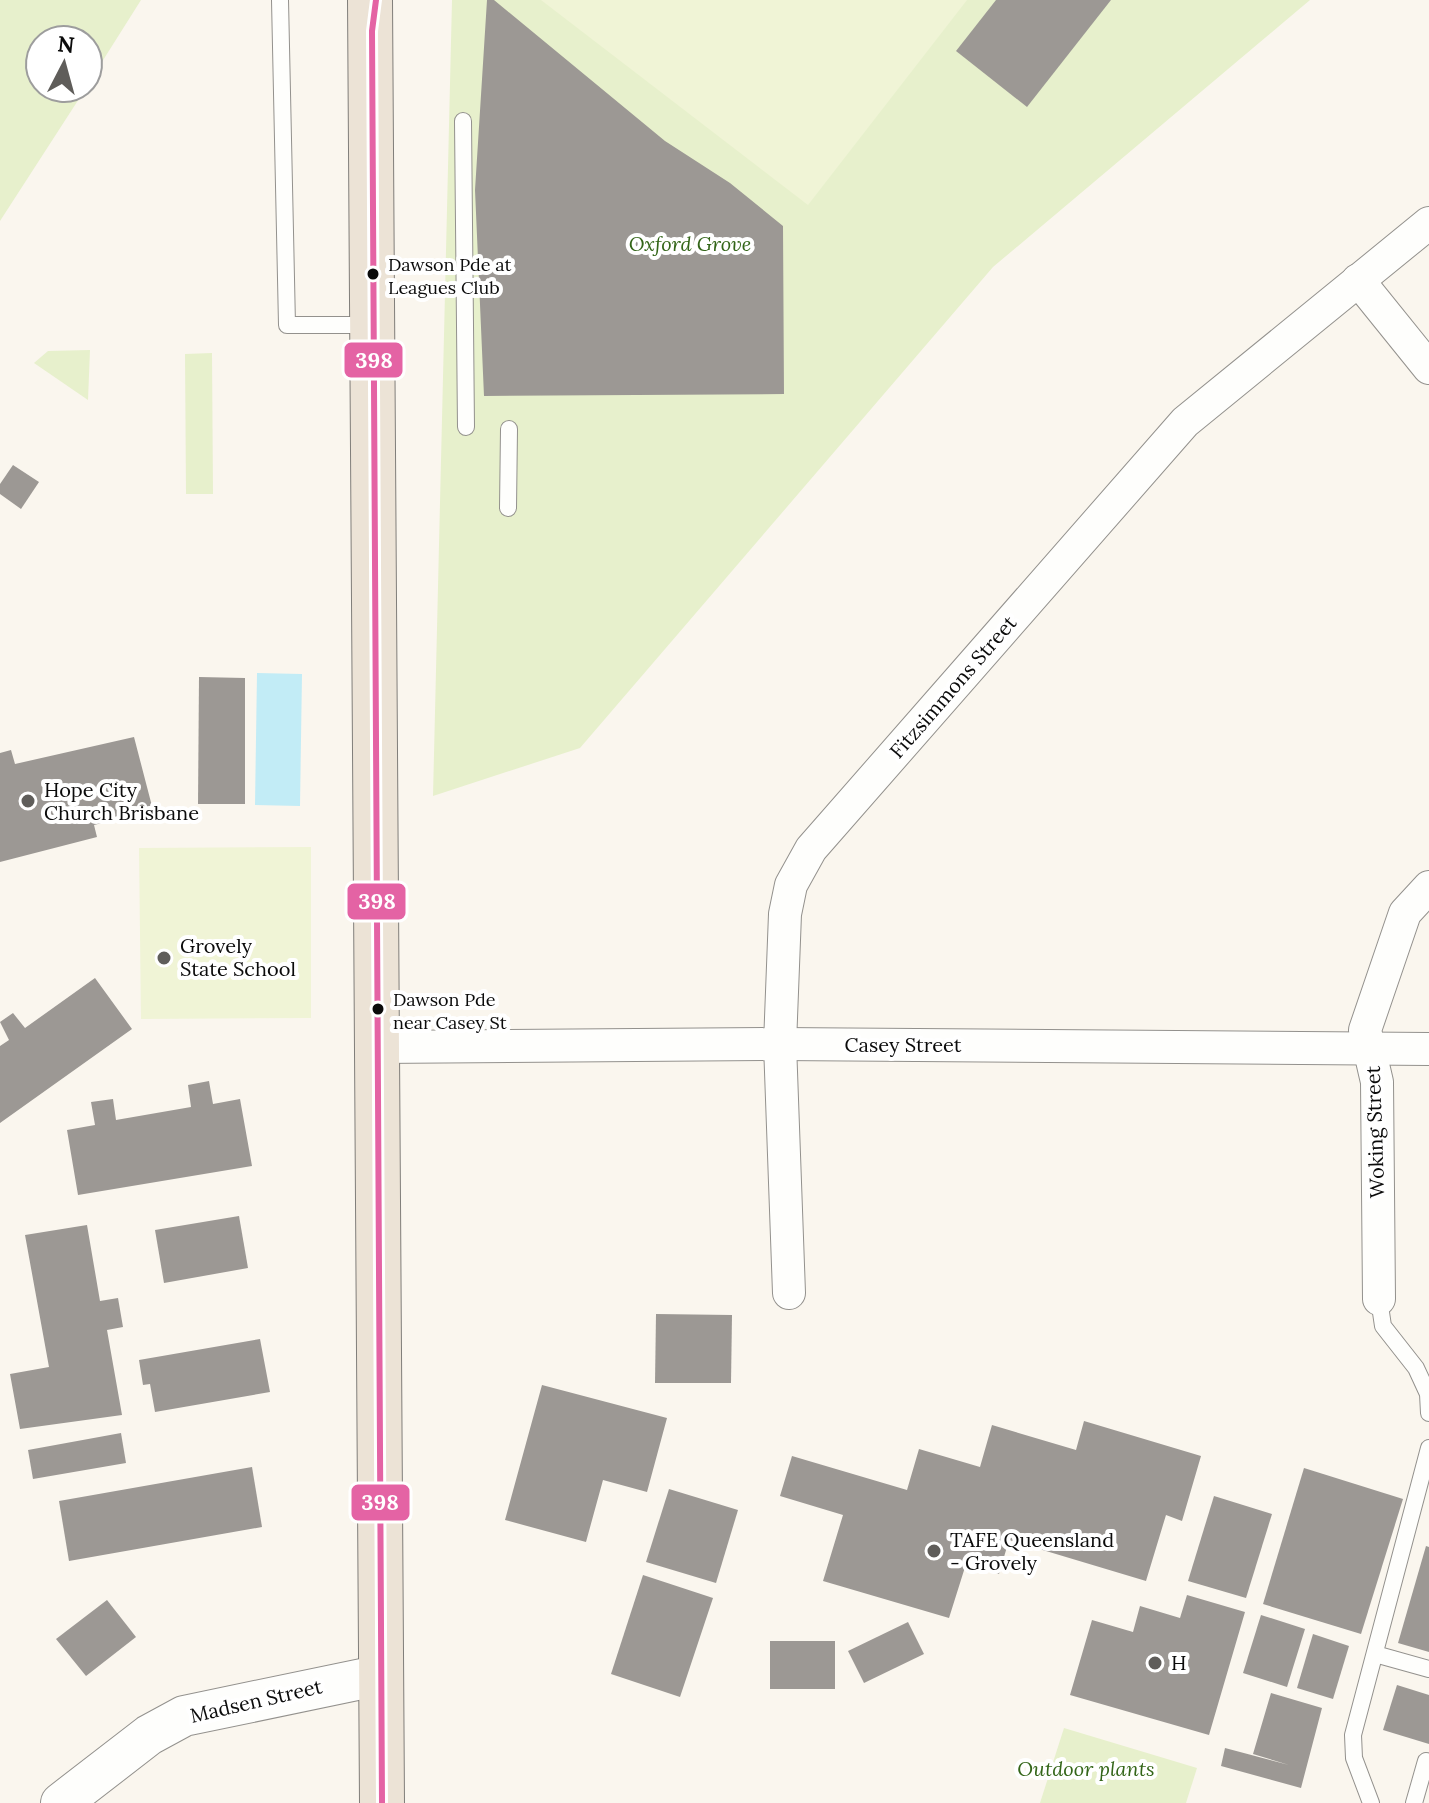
<svg xmlns="http://www.w3.org/2000/svg" width="1429" height="1803" font-family="Lora,serif">
  <rect width="100%" height="100%" fill="#faf6ee"/>
  <!-- green -->
  <g fill="#e7f0cc">
    <polygon points="0,0 141,0 88,84 88,40 40,40 40,88 86,88 0,221"/>
    <polygon points="452,0 1310,0 993,267 580,748 433,796"/>
    <polygon points="90,350 88,400 34,363 48,351"/>
    <polygon points="212,353 213,494 186,494 185,354"/>
    <polygon points="1064,1728 1197,1768 1186,1803 1040,1803"/>
  </g>
  <!-- pitch -->
  <g fill="#f0f4d6">
    <polygon points="541,0 967,0 808,205"/>
    <polygon points="311,847 311,1018 141,1019 139,848"/>
  </g>
  <!-- water -->
  <polygon fill="#c2ecf6" points="257,673 302,674 300,806 255,805"/>
  <!-- building -->
  <g fill="#9c9894">
    <polygon points="487,0 494,0 665,141 730,183 783,226 784,394 484,396 475,190"/>
    <polygon points="996,0 1111,0 1027,107 956,51"/>
    <polygon points="13,465 39,482 21,509 0,494 0,484"/>
    <polygon points="199,677 245,678 245,804 198,804"/>
    <polygon points="134,737 153,810 94,825 97,837 0,862 0,753 11,750 15,764"/>
    <polygon points="95,978 132,1029 0,1123 0,1046 9,1040 0,1022 13,1013 25,1028"/>
    <polygon points="209,1081 213,1104 240,1099 252,1166 78,1195 67,1130 95,1125 91,1102 113,1099 116,1120 191,1107 188,1085"/>
    <polygon points="239,1216 248,1268 164,1283 155,1230"/>
    <polygon points="87,1225 100,1301 118,1298 123,1327 107,1330 122,1415 20,1429 10,1374 49,1367 25,1235"/>
    <polygon points="656,1314 732,1315 731,1383 655,1383"/>
    <polygon points="260,1339 270,1392 155,1412 150,1384 143,1385 139,1360"/>
    <polygon points="542,1385 667,1418 647,1492 603,1480 586,1542 505,1520"/>
    <polygon points="1084,1421 1201,1456 1182,1521 1166,1515 1146,1581 1009,1540 999,1574 966,1564 949,1618 823,1581 843,1515 780,1496 792,1456 907,1490 919,1449 980,1467 992,1425 1076,1450"/>
    <polygon points="121,1433 126,1463 33,1479 28,1450"/>
    <polygon points="252,1467 262,1527 69,1561 59,1501"/>
    <polygon points="1304,1468 1403,1499 1361,1634 1263,1604"/>
    <polygon points="669,1489 738,1510 716,1583 646,1562"/>
    <polygon points="1214,1496 1272,1514 1246,1598 1188,1581"/>
    <polygon points="1426,1546 1429,1547 1429,1652 1398,1643"/>
    <polygon points="643,1575 713,1598 680,1697 611,1674"/>
    <polygon points="1187,1595 1245,1612 1209,1735 1070,1695 1092,1620 1133,1632 1140,1606 1180,1618"/>
    <polygon points="107,1600 136,1637 86,1676 56,1639"/>
    <polygon points="1261,1615 1305,1629 1287,1687 1243,1673"/>
    <polygon points="908,1622 924,1654 864,1683 848,1651"/>
    <polygon points="1313,1634 1349,1646 1333,1699 1297,1688"/>
    <rect x="770" y="1641" width="65" height="48"/>
    <polygon points="1397,1685 1429,1695 1429,1744 1383,1730"/>
    <polygon points="1271,1693 1322,1708 1301,1788 1221,1766 1225,1748 1289,1765 1253,1754"/>
  </g>
  <g fill="none" stroke-linecap="round" stroke-linejoin="round">
    <defs>
      <g id="service">
        <polyline points="280,0 287,325 373,325"/>
        <polyline points="463,121 466,427"/>
        <polyline points="508,508 509,429"/>
        <polyline points="1379,1299 1383,1326 1416,1368 1428,1394 1429,1413"/>
        <polyline points="1375,1654 1429,1669"/>
        <polyline points="1371,1803 1354,1758 1353,1735 1429,1448"/>
        <polyline points="1414,1803 1426,1761"/>
      </g>
      <g id="minor">
        <polyline points="1358,280 1429,368"/>
        <polyline points="378,1047 780,1044 1429,1049"/>
        <polyline points="789,1293 780,1044 785,914 791,885 811,849 1185,422 1429,223"/>
        <polyline points="1379,1299 1377,1082 1365,1030 1405,913 1429,887"/>
      </g>
      <polyline id="tertiary" points="61,1803 149,1735 184,1716 381,1675"/>
      <polyline id="primary" points="370,0 382,1803"/>
    </defs>
    <!-- service casing -->
    <use href="#service" stroke="#93918d" stroke-width="18"/>
    <!-- minor casing -->
    <use href="#minor" stroke="#93918d" stroke-width="34"/>
    <!-- tertiary casing -->
    <use href="#tertiary" stroke="#93918d" stroke-width="42"/>
    <!-- primary casing -->
    <use href="#primary" stroke="#807e7a" stroke-width="46"/>
    <!-- service -->
    <use href="#service" stroke="#fefefc" stroke-width="16"/>
    <!-- minor -->
    <use href="#minor" stroke="#fefefc" stroke-width="32"/>
    <!-- tertiary -->
    <use href="#tertiary" stroke="#fefefc" stroke-width="40"/>
    <!-- primary -->
    <use href="#primary" stroke="#ece3d6" stroke-width="44"/>
    <defs>
      <polyline id="bus-1" points="376,0 372,31 382,1803"/>
    </defs>
    <!-- bus-1 casing -->
    <use href="#bus-1" stroke="#fff" stroke-width="12"/>
    <!-- bus-1 -->
    <use href="#bus-1" stroke="#e463a4" stroke-width="6"/>
  </g>
  <!-- markers -->
  <g fill="#0b0b0b" stroke="#fff" stroke-width="3">
    <circle cx="373" cy="274" r="7"/>
    <circle cx="378" cy="1009" r="7"/>
  </g>
  <g fill="#5f5d5a" stroke="#fff" stroke-width="3">
    <circle cx="28" cy="801" r="8"/>
    <circle cx="164" cy="958" r="8"/>
    <circle cx="934" cy="1551" r="8"/>
    <circle cx="1155" cy="1663" r="8"/>
  </g>
  <g text-anchor="middle" stroke-width="8" stroke-linejoin="round" paint-order="stroke">
    <!-- bus labels -->
    <g font-size="18" fill="#0b0b0b" stroke="#fff" text-anchor="start">
      <text x="388" y="271">Dawson Pde at<tspan x="388" dy="23">Leagues Club</tspan></text>
      <text x="393" y="1006">Dawson Pde<tspan x="393" dy="23">near Casey St</tspan></text>
    </g>
    <!-- park labels -->
    <g font-size="20" font-style="italic" fill="#336518" stroke="#fff">
      <text x="690" y="251">Oxford Grove</text>
      <text x="1086" y="1776">Outdoor plants</text>
    </g>
    <!-- street labels -->
    <g font-size="20" fill="#0b0b0b" stroke="#fff">
      <text transform="translate(953 687) rotate(-49)" y="7">Fitzsimmons Street</text>
      <text x="903" y="1052">Casey Street</text>
      <text transform="translate(1375 1132) rotate(-92)" y="7">Woking Street</text>
      <text transform="translate(256 1701) rotate(-13)" y="7">Madsen Street</text>
    </g>
    <!-- poi labels -->
    <g font-size="20" fill="#0b0b0b" stroke="#fff" text-anchor="start">
      <text x="44" y="797">Hope City<tspan x="44" dy="23">Church Brisbane</tspan></text>
      <text x="180" y="953">Grovely<tspan x="180" dy="23">State School</tspan></text>
      <text x="950" y="1547">TAFE Queensland<tspan x="950" dy="23">- Grovely</tspan></text>
      <text x="1171" y="1670">H</text>
    </g>
  </g>
  <g stroke="#fff" stroke-width="3">
    <rect x="343" y="341" width="61" height="38" rx="8" fill="#e463a4"/>
    <rect x="346" y="882" width="61" height="39" rx="8" fill="#e463a4"/>
    <rect x="350" y="1483" width="61" height="39" rx="8" fill="#e463a4"/>
  </g>
  <g font-size="22" text-anchor="middle" font-weight="bold" fill="#fff">
    <text x="374" y="368">398</text>
    <text x="377" y="909">398</text>
    <text x="380" y="1510">398</text>
  </g>
  <!-- north arrow -->
  <g transform="translate(64 64) rotate(6)"><circle r="38" fill="#ffffff" stroke="#9d9d9d" stroke-width="2"/>
  <path d="M0-6L14 30L0 20L-14 30Z" fill="#5f5d5a"/>
  <text y="-12" font-size="22" font-weight="bold" text-anchor="middle" fill="#0b0b0b">N</text>
  </g>
</svg>
